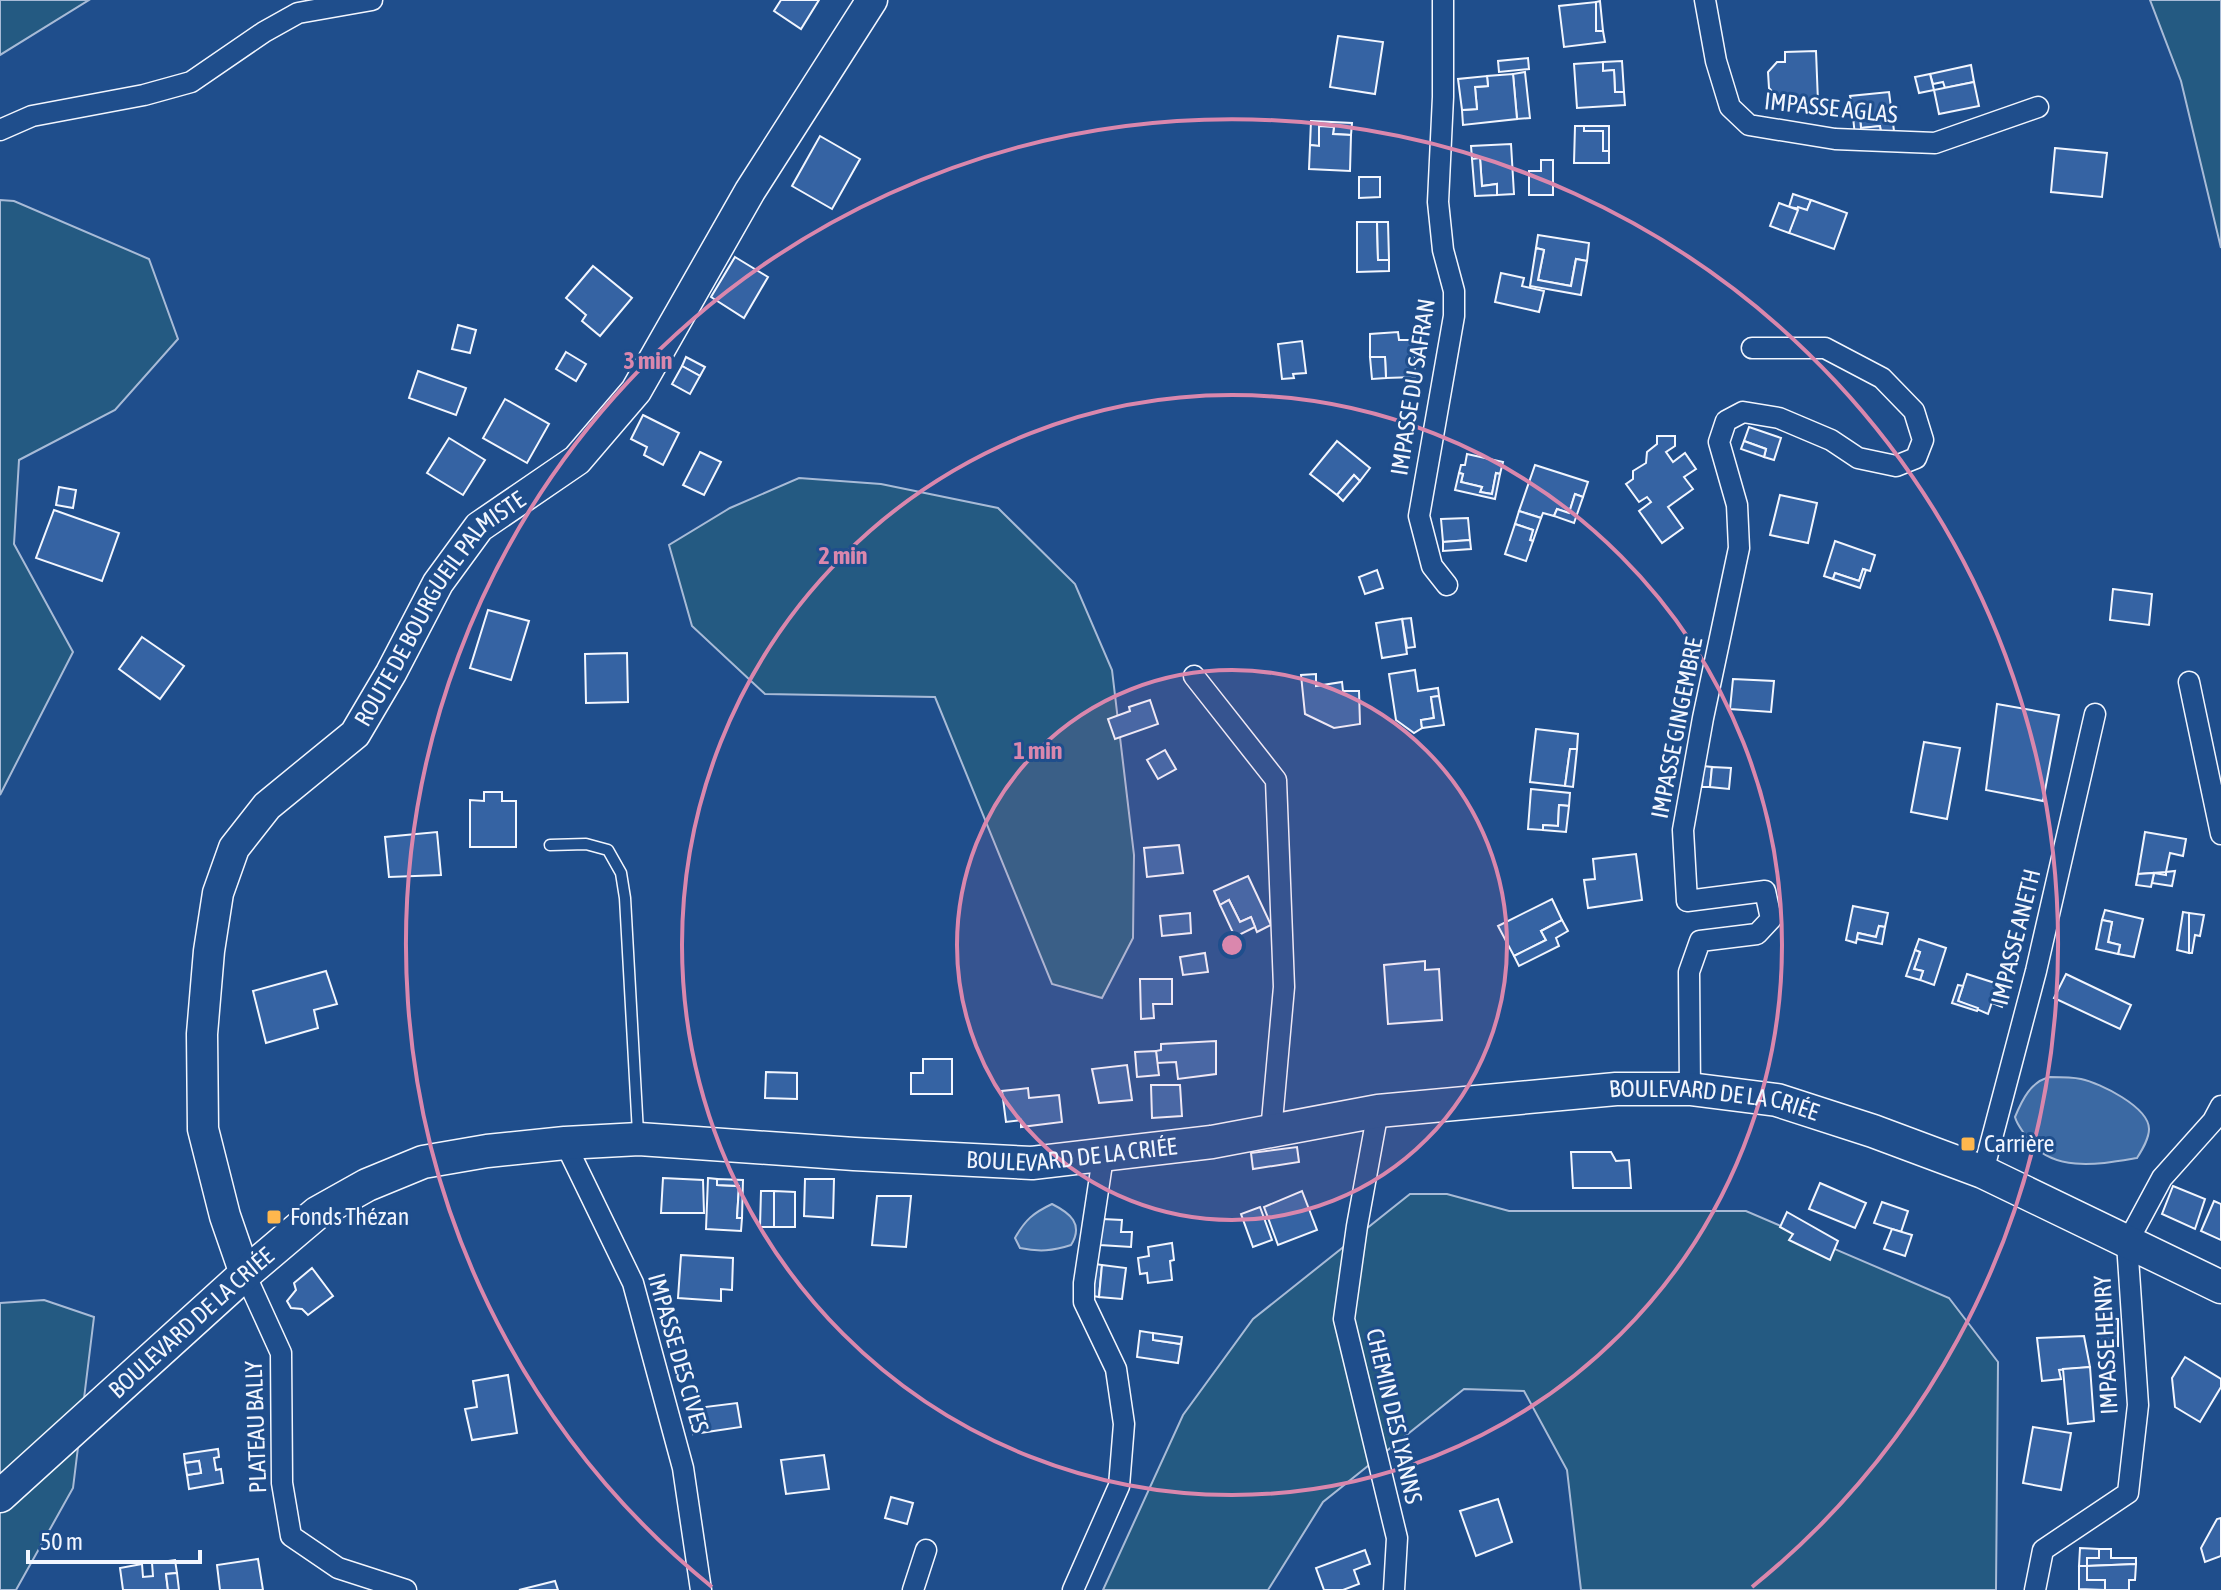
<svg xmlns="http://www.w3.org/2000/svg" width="2221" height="1590" font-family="'Asap Condensed',sans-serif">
  <rect width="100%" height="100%" fill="#1f4e8c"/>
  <!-- green -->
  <g fill="#245a82" stroke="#a8bbd7" stroke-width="2">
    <polygon points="0,0 89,0 0,55"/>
    <polygon points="2150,0 2221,0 2221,248 2181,81"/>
    <polygon points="0,200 14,201 149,259 178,339 115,410 19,460 14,544 73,652 0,795"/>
    <polygon points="799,478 881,484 998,508 1075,584 1112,670 1134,855 1133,938 1102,998 1052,984 935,697 765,694 692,626 669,545 730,508"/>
    <polygon points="1410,1194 1447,1194 1509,1211 1746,1211 1949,1298 1998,1362 1996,1590 1581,1590 1567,1470 1524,1391 1464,1389 1323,1502 1268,1590 1103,1590 1183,1415 1253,1319"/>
    <polygon points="44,1300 94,1317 73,1488 16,1590 0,1590 0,1303"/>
  </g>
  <!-- water -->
  <g fill="#3b69a3" stroke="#a8bbd7" stroke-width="2">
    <path d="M2050,1077C2060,1077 2072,1077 2081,1079C2100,1083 2149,1107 2149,1129C2149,1139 2142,1150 2137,1158C2101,1164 2052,1174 2027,1138C2023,1131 2017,1125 2015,1117C2022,1100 2031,1081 2050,1077Z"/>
    <path d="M1052,1204C1070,1213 1084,1224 1071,1245C1053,1251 1039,1252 1020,1248L1015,1238C1025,1220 1033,1213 1052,1204Z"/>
  </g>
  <!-- building -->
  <g fill="#3563a3" stroke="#f2f6ff" stroke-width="2">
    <polygon points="781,0 819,0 801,29 774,11"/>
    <polygon points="1600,1 1603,31 1596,31 1596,2"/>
    <polygon points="1596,2 1596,31 1603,31 1605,42 1564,47 1559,6"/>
    <polygon points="1338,36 1383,42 1375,94 1330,87"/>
    <polygon points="1816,51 1818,102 1786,104 1786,97 1778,98 1769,88 1768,72 1777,62 1785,62 1785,52"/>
    <polygon points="1528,58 1529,69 1499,72 1498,61"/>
    <polygon points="1622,61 1624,92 1615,92 1614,70 1603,71 1603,62"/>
    <polygon points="1603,62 1603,71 1614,70 1615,92 1624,92 1625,105 1577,108 1574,64"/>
    <polygon points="1971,65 1974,82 1945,88 1943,82 1933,84 1930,74"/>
    <polygon points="1525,72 1530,118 1517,119 1513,74"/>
    <polygon points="1513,74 1517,119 1463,125 1462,110 1477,109 1475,87 1488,86 1487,76"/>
    <polygon points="1930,74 1934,90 1919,93 1915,77"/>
    <polygon points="1487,76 1488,86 1475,87 1477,109 1462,110 1458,79"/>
    <polygon points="1974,82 1979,106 1939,114 1934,90"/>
    <polygon points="1889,92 1894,131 1881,133 1880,126 1861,128 1859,106 1852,107 1850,96"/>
    <polygon points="1859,106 1861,128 1880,126 1881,133 1855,136 1852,107"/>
    <polygon points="1311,121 1352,123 1351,135 1333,134 1334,127 1319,126 1319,146 1310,145"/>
    <polygon points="1319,126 1334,127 1333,134 1351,135 1350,171 1309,169 1310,145 1319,146"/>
    <polygon points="1575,126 1584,126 1584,131 1603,131 1603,151 1609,151 1609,163 1574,163"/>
    <polygon points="1584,126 1609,126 1609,151 1603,151 1603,131 1584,131"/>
    <polygon points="820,136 860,159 832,209 792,186"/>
    <polygon points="1511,144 1514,194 1497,195 1497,184 1482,186 1480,158 1472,159 1471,146"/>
    <polygon points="2055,148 2107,153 2102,197 2051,192"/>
    <polygon points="1480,158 1482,186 1497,184 1497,195 1475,196 1472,159"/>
    <polygon points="1541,160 1553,160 1553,195 1529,195 1529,171 1541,171"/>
    <polygon points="1359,177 1380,177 1380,197 1359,198"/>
    <polygon points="1793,194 1811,200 1807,210 1789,207"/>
    <polygon points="1811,200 1847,213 1834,249 1789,233 1798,207 1807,210"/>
    <polygon points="1779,203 1798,210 1789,233 1770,226"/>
    <polygon points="1357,222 1377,222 1378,260 1389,260 1389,271 1357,272"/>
    <polygon points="1377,222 1388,222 1389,260 1378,260"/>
    <polygon points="1538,235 1589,243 1587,261 1576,259 1571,286 1538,280 1544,250 1536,248"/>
    <polygon points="1536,248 1544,250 1538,280 1571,286 1576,259 1587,261 1581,295 1530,286"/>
    <polygon points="735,257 768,277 744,318 711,297"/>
    <polygon points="593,266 632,298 600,336 582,321 586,315 566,298"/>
    <polygon points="1501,273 1524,278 1522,286 1544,291 1539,312 1495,302"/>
    <polygon points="458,325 476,330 470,353 452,349"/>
    <polygon points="1398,332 1399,340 1414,340 1415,377 1386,378 1385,357 1370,357 1370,334"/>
    <polygon points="1302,341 1306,373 1293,374 1294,378 1282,379 1278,344"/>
    <polygon points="566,352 586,364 576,381 556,369"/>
    <polygon points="686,357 705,367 700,376 682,366"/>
    <polygon points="1370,357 1385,357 1386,378 1372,379"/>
    <polygon points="682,366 700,376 690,394 672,384"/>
    <polygon points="418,371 466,388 456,415 409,398"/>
    <polygon points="505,399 549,424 527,463 483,438"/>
    <polygon points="643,415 679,433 663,465 644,455 647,447 631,439"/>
    <polygon points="1749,427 1781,438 1774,460 1764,457 1766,449 1744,441"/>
    <polygon points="1657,436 1675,436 1675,446 1666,452 1673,462 1685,453 1696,469 1684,477 1693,489 1668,507 1683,528 1662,543 1639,511 1651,502 1647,497 1639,502 1626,484 1633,479 1633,471 1646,463 1647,452 1657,444"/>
    <polygon points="449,438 485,460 463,495 427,473"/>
    <polygon points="1337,441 1370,468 1360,481 1354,475 1337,495 1310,474"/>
    <polygon points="1744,441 1766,449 1764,457 1741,449"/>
    <polygon points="700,452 721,462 704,495 683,485"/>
    <polygon points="1467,454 1503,462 1500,474 1496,473 1492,494 1480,492 1482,487 1461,482 1463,474 1459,473 1461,465 1465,465"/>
    <polygon points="1535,465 1588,482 1583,497 1575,494 1569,513 1557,509 1554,516 1543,513 1541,518 1519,511"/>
    <polygon points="1459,473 1463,474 1461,482 1482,487 1480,492 1492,494 1496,473 1500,474 1495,499 1455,490"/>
    <polygon points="1354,475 1360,481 1343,501 1337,495"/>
    <polygon points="59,487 76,490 73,508 56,505"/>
    <polygon points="1575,494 1583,497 1574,523 1554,516 1557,509 1569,513"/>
    <polygon points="1780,495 1817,503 1808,543 1770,535"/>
    <polygon points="54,510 119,533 102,581 36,558"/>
    <polygon points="1519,511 1541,518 1533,541 1530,540 1533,530 1515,524"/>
    <polygon points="1468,518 1470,540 1443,542 1441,519"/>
    <polygon points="1515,524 1533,530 1530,540 1533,541 1526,561 1505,554"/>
    <polygon points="1470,540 1471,549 1443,551 1443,542"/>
    <polygon points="1835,541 1875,555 1870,571 1863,569 1859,581 1835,573 1833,579 1824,576"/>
    <polygon points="1863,569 1866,570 1860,588 1833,579 1835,573 1859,581"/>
    <polygon points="1377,570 1383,588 1365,594 1359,577"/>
    <polygon points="2113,589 2152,594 2149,625 2110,620"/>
    <polygon points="488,610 529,621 511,680 470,668"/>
    <polygon points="1411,618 1415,647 1407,648 1402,619"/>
    <polygon points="1402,619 1407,654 1382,658 1376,623"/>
    <polygon points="142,637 184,666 160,699 119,669"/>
    <polygon points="627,653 628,702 586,703 585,654"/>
    <polygon points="1415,670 1418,691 1438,688 1439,696 1431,697 1434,718 1421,720 1422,728 1414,733 1396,720 1389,674"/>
    <polygon points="1316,674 1316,686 1342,682 1343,691 1359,691 1360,724 1334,728 1305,714 1301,675"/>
    <polygon points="1733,679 1774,681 1771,712 1730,709"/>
    <polygon points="1439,696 1444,725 1422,728 1421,720 1434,718 1431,697"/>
    <polygon points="1150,700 1158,724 1115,739 1108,719 1130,711 1129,707"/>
    <polygon points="1997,704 2059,715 2043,801 1986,790"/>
    <polygon points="1536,729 1578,734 1577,749 1570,749 1565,786 1530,782"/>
    <polygon points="1924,742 1960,748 1947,819 1911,812"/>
    <polygon points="1570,749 1577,749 1573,787 1565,786"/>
    <polygon points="1165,750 1176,769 1158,779 1147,760"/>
    <polygon points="1703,766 1712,767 1710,787 1702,787"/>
    <polygon points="1712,767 1731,768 1729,789 1710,787"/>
    <polygon points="1531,789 1570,793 1569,806 1559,805 1558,826 1543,825 1543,830 1528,829"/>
    <polygon points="484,792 502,792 502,801 516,801 516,847 470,847 470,800 484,801"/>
    <polygon points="1559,805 1569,806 1566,832 1543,830 1543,825 1558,826"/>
    <polygon points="437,832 441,875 389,877 385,837"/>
    <polygon points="2145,832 2186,839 2183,856 2170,853 2166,872 2138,874"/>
    <polygon points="1179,845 1183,873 1147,877 1144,848"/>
    <polygon points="1636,854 1642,900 1588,908 1584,880 1595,879 1593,859"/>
    <polygon points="2175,871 2172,886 2152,883 2154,873 2166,875 2166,872"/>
    <polygon points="2154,873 2151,887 2136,885 2138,874"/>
    <polygon points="1248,876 1271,925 1257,932 1251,917 1240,922 1229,900 1220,905 1214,891"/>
    <polygon points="1552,899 1562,920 1541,931 1546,940 1514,956 1498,926"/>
    <polygon points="1229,900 1240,922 1251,917 1255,927 1235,937 1220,905"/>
    <polygon points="1853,906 1888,913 1885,927 1879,926 1876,937 1858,933 1856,943 1846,940"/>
    <polygon points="2105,910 2143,919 2134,957 2118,954 2120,945 2108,942 2112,922 2102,920"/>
    <polygon points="2183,912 2189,913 2189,953 2177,950"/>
    <polygon points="1190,913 1191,933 1162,936 1160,916"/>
    <polygon points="2189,913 2204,915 2200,936 2195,935 2192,953 2189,953"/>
    <polygon points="1562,920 1568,931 1556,938 1559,946 1519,966 1514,956 1546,940 1541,931"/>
    <polygon points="2102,920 2112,922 2108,942 2120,945 2118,954 2096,949"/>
    <polygon points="1879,926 1885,927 1882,944 1857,939 1858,933 1876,937"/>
    <polygon points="1919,939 1946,948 1934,985 1920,980 1923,971 1914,969 1920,952 1915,950"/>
    <polygon points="1915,950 1920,952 1914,969 1923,971 1920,980 1906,976"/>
    <polygon points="1205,953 1208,972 1183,975 1180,957"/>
    <polygon points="1425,961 1425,970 1439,969 1442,1020 1388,1024 1384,965"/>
    <polygon points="326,971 337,1004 314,1010 318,1028 266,1043 253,991"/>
    <polygon points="1967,974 1998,984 1988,1014 1958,1001"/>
    <polygon points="2066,974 2131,1005 2120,1029 2054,998"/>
    <polygon points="1140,979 1172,979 1172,1004 1153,1004 1154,1018 1141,1019"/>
    <polygon points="1998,984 2008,987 2002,1007 1992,1003"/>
    <polygon points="1958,985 1963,986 1958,1001 1978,1008 1977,1011 1952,1003"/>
    <polygon points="1216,1041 1216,1074 1178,1079 1176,1062 1157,1063 1156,1051 1161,1050 1161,1044"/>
    <polygon points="1156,1051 1159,1075 1137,1077 1135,1052"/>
    <polygon points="923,1059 952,1059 952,1094 911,1094 911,1073 923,1073"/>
    <polygon points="1127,1065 1132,1100 1099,1103 1092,1069"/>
    <polygon points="766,1072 797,1073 797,1099 765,1098"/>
    <polygon points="1151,1085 1180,1085 1182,1116 1152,1118"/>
    <polygon points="1028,1088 1029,1098 1059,1095 1062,1122 1021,1127 1021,1120 1006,1122 1002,1091"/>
    <polygon points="1297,1147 1299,1162 1253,1169 1251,1153"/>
    <polygon points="1571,1152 1611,1152 1616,1161 1629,1160 1631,1188 1573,1188"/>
    <polygon points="663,1178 703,1180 704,1213 661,1213"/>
    <polygon points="708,1178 717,1179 717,1185 739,1186 737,1218 742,1218 741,1231 706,1229"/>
    <polygon points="717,1179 743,1180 742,1218 737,1218 739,1186 717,1185"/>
    <polygon points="805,1179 834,1179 833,1218 804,1216"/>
    <polygon points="1820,1183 1866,1203 1855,1228 1809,1209"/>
    <polygon points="2173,1186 2205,1199 2195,1229 2162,1214"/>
    <polygon points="761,1191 774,1191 774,1227 760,1227"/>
    <polygon points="774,1191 795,1192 795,1227 774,1227"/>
    <polygon points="1302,1191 1317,1230 1278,1245 1264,1207"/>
    <polygon points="877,1196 911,1196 906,1247 872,1245"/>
    <polygon points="2214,1201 2221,1204 2221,1240 2201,1231"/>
    <polygon points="1882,1202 1908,1211 1901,1232 1874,1223"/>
    <polygon points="1260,1207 1272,1240 1253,1247 1241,1214"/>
    <polygon points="1787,1212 1838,1241 1830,1260 1789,1240 1793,1234 1780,1227"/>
    <polygon points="1102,1219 1122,1220 1121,1232 1132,1232 1131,1247 1100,1245"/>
    <polygon points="1892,1229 1912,1235 1905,1256 1884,1249"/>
    <polygon points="1172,1243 1174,1260 1170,1261 1172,1280 1148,1283 1147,1273 1140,1274 1138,1258 1149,1256 1148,1247"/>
    <polygon points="681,1255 733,1258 732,1290 721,1289 721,1301 678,1298"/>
    <polygon points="1096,1264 1102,1265 1099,1297 1093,1296"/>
    <polygon points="1102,1265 1126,1268 1122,1299 1099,1297"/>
    <polygon points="312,1268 333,1296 308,1315 302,1309 291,1308 287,1301 296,1290 294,1283"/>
    <polygon points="2098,1318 2118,1319 2118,1346 2098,1345"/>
    <polygon points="1140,1331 1153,1333 1153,1340 1181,1344 1178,1363 1137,1357"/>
    <polygon points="1153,1333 1182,1337 1181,1344 1153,1340"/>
    <polygon points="2084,1336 2090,1367 2059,1370 2061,1379 2042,1381 2037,1338"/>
    <polygon points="2185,1357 2221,1379 2221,1387 2200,1422 2175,1407 2172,1378"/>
    <polygon points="2090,1367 2094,1421 2068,1424 2063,1369"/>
    <polygon points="508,1375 517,1433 472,1440 465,1409 477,1407 473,1381"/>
    <polygon points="737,1403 741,1427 693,1434 689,1409"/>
    <polygon points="2033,1427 2071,1433 2061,1490 2023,1483"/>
    <polygon points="218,1449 219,1457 214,1458 216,1470 221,1469 223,1483 189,1489 187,1475 201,1473 199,1461 185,1463 184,1454"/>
    <polygon points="824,1455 829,1489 786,1494 781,1460"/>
    <polygon points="199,1461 201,1473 187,1475 185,1463"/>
    <polygon points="891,1497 913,1503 907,1524 885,1518"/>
    <polygon points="1498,1499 1512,1542 1476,1556 1460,1511"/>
    <polygon points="2221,1518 2221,1556 2205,1562 2201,1548 2217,1519"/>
    <polygon points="2080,1548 2099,1549 2099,1558 2087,1558 2087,1566 2079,1566"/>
    <polygon points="2099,1549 2111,1549 2111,1558 2136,1558 2136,1564 2087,1566 2087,1558 2099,1558"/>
    <polygon points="1365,1550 1370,1564 1354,1570 1359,1584 1343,1590 1324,1590 1316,1568"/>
    <polygon points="258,1559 263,1590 220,1590 217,1565"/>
    <polygon points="175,1560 177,1573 166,1574 168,1590 123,1590 120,1568 142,1564 143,1577 153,1576 152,1563"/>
    <polygon points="2136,1564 2135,1580 2129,1580 2129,1590 2105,1590 2105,1580 2087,1580 2087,1566"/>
    <polygon points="2079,1566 2087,1566 2087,1580 2105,1580 2105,1590 2079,1589"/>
    <polygon points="177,1573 179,1590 168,1590 166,1574"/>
    <polygon points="555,1581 558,1590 519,1590"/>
  </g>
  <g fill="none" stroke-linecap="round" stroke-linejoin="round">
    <defs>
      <polyline id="lane" points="550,845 586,844 608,850 621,873 625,898 638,1133"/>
      <g id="street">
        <polyline points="1443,0 1443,97 1438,202 1443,250 1454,291 1454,316 1419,516 1432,566 1447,585"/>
        <polyline points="1705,0 1716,61 1730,107 1749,125 1835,139 1935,143 2038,107"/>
        <polyline points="0,130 32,116 144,95 191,82 264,32 298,13 372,0"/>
        <polyline points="1194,676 1276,780 1284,987 1271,1132"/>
        <polyline points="2189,682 2221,834"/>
        <polyline points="1690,1089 1689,972 1700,941 1757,934 1771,919 1765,891 1687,901 1683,830 1703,718 1739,548 1737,505 1719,442 1726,421 1743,412 1779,418 1831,440 1858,458 1896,466 1916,458 1923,440 1914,411 1882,378 1825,348 1752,348"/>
        <polyline points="1378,1111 1357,1226 1344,1319 1397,1538 1394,1590"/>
        <polyline points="565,1143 633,1283 683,1468 701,1590"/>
        <polyline points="1983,1172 2036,971 2095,714"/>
        <polyline points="245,1274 281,1353 282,1483 291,1536 338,1568 406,1590"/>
        <polyline points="913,1590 926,1550"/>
        <polyline points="1073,1590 1119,1486 1124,1424 1116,1369 1084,1302 1084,1283 1103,1157"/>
        <polyline points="2035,1590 2043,1550 2128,1493 2138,1405 2127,1243 2162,1178 2213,1121 2221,1106"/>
      </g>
      <g id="secondary">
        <path id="s1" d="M245,1274L225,1216L203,1129L202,1034L209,951L218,893L234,848L267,806L355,734L391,673L438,583L479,527L577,460L636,391L750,191L872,0"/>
      </g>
      <g id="primary">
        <path id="s2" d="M0,1496L245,1274L317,1213L367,1185L423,1162L487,1151L565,1143L639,1139L854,1154L1032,1163L1212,1142L1378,1111L1616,1089H1690L1777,1100L1873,1131L1983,1172L2221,1287"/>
      </g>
    </defs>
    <!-- lane casing -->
    <use href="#lane" stroke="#f2f6ff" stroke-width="13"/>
    <!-- street casing -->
    <use href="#street" stroke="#f2f6ff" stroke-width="23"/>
    <!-- secondary casing -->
    <use href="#secondary" stroke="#f2f6ff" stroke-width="33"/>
    <!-- primary casing -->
    <use href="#primary" stroke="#f2f6ff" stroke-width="35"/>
    <!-- lane -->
    <use href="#lane" stroke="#1f4e8c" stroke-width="10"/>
    <!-- street -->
    <use href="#street" stroke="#1f4e8c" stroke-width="20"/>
    <!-- secondary -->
    <use href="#secondary" stroke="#1f4e8c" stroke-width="30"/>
    <!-- primary -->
    <use href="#primary" stroke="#1f4e8c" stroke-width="32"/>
  </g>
  <!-- distance rings -->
  <circle cx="1232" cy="945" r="275" fill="#da87ad" fill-opacity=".12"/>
  <g fill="none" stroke="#da87ad" stroke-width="4">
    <circle cx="1232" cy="945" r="275"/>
    <circle cx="1232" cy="945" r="550"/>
    <path d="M712 1587A826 826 0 1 1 1752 1587"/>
  </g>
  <!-- markers -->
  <g fill="#ffb74d" stroke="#1f4e8c" stroke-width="3">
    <rect x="1960" y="1136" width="16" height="16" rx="4"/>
    <rect x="266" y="1209" width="16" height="16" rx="4"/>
  </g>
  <g text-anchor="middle" stroke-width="6" stroke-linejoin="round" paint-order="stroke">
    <!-- street labels -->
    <g font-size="24" fill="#f2f6ff" stroke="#1f4e8c">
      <text transform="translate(1831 108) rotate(6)" y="8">IMPASSE AGLAS</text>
      <text transform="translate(1413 387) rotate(-81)" y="8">IMPASSE DU SAFRAN</text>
      <text dy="8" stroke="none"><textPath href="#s1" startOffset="756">ROUTE DE BOURGUEIL PALMISTE</textPath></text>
      <text transform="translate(1677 728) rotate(-79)" y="8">IMPASSE GINGEMBRE</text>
      <text transform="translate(2016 937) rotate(-76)" y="8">IMPASSE ANETH</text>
      <text dy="8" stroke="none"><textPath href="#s2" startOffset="1842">BOULEVARD DE LA CRIÉE</textPath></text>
      <text dy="8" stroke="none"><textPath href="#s2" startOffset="1194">BOULEVARD DE LA CRIÉE</textPath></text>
      <text dy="8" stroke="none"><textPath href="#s2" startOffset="258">BOULEVARD DE LA CRIÉE</textPath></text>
      <text transform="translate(2106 1345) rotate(-93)" y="8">IMPASSE HENRY</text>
      <text transform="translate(678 1353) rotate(74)" y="8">IMPASSE DES CIVES</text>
      <text transform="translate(1394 1416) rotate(77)" y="8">CHEMIN DES LYANNS</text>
      <text transform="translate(256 1427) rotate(-92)" y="8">PLATEAU BALLY</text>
    </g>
    <!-- poi labels -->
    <g font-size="24" fill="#f2f6ff" stroke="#1f4e8c" text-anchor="start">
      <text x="1984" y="1152">Carrière</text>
      <text x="290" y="1225">Fonds Thézan</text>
    </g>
  </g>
  <circle cx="1232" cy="945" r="12" fill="#da87ad" stroke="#1f4e8c" stroke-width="4"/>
  <g font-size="24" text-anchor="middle" font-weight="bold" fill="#da87ad" stroke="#1f4e8c" stroke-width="6" stroke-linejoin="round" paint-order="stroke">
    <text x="648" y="369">3 min</text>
    <text x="843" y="564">2 min</text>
    <text x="1038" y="759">1 min</text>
  </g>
  <!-- scale -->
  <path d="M28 1550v12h172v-12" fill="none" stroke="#f2f6ff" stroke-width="4"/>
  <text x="40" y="1550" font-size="24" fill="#f2f6ff" stroke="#1f4e8c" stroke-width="6" paint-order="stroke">50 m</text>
</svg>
